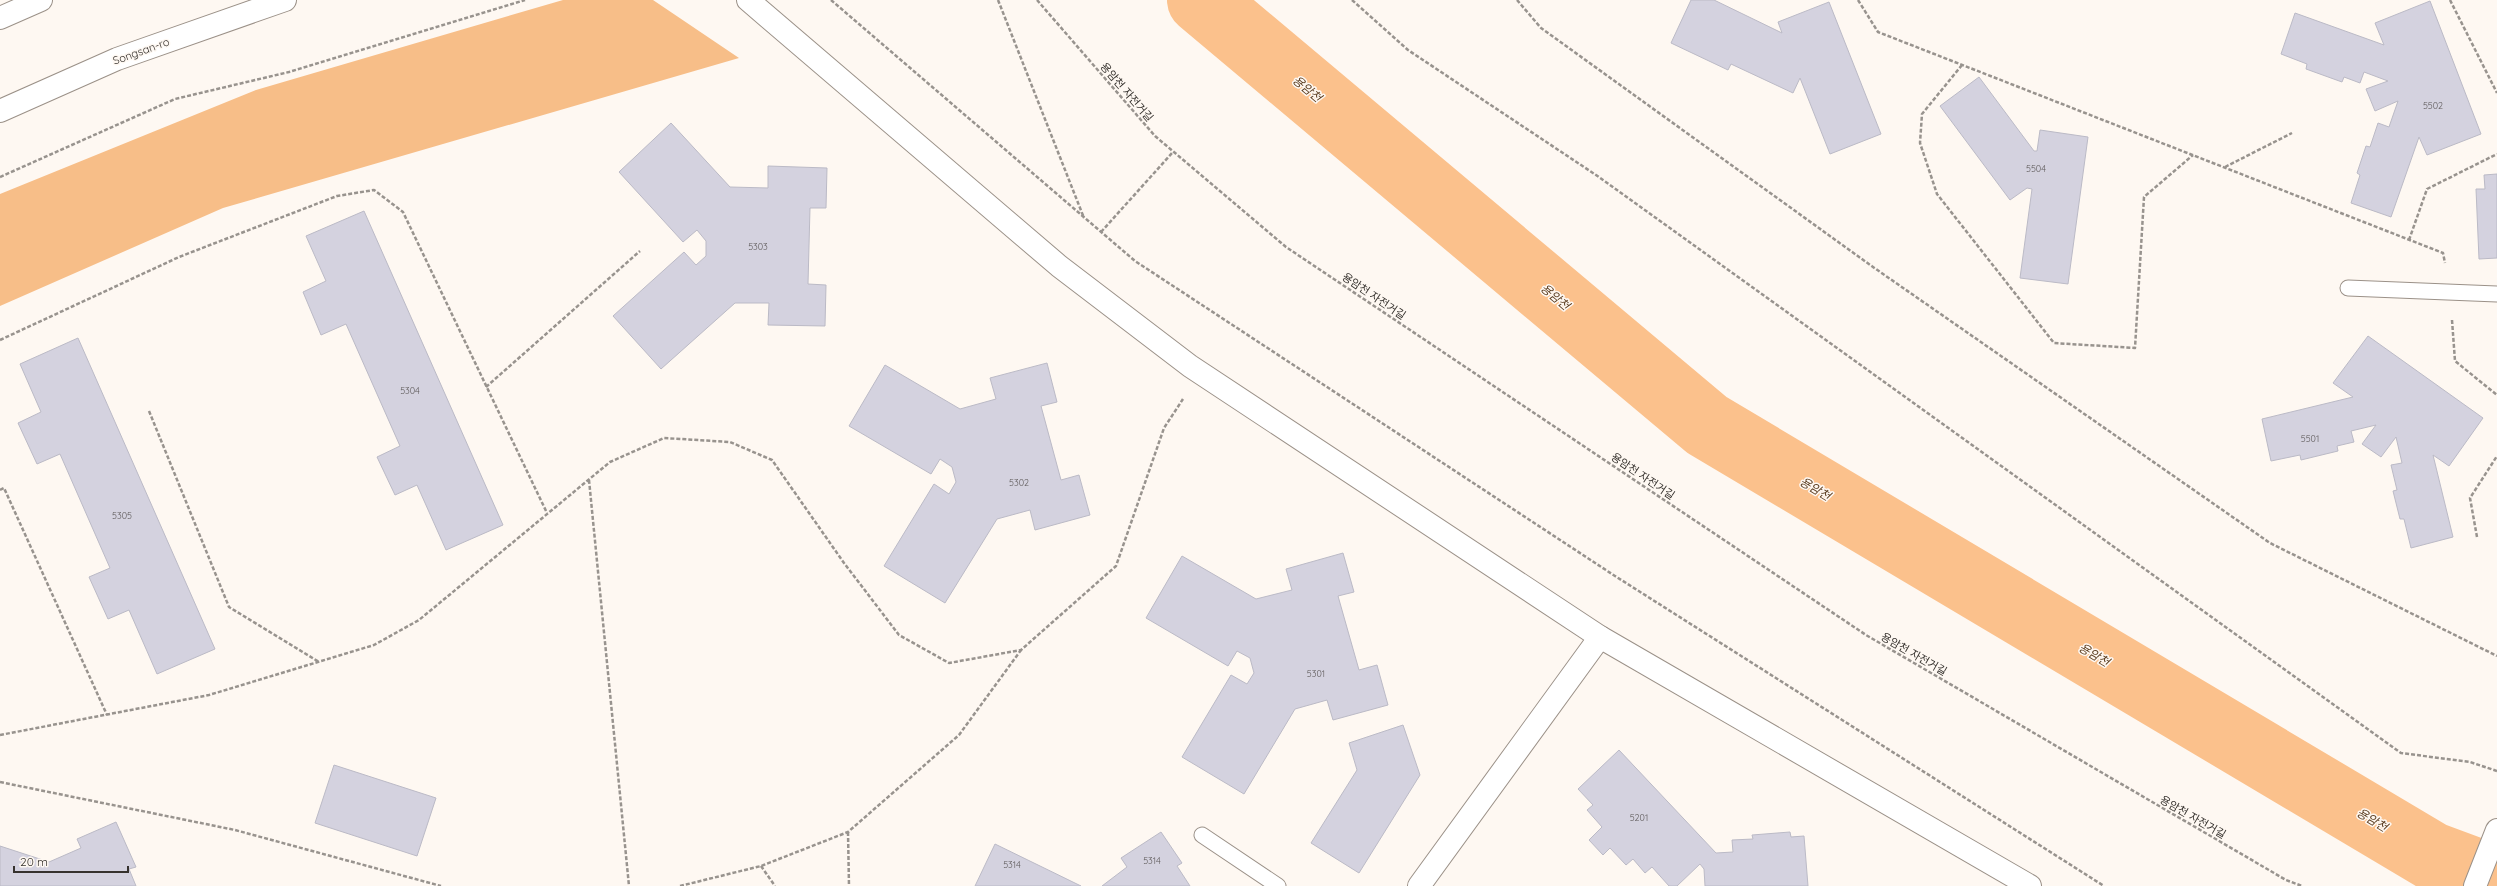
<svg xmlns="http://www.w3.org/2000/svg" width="2497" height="886" font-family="Quicksand,'Noto Sans KR',sans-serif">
  <rect width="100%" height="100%" fill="#fef8f2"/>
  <!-- forest -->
  <polygon fill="#f7be88" points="563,0 653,0 739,58 223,208 0,306 0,194 256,90"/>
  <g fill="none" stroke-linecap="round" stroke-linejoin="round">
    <!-- river -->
    <polyline stroke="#fbc18c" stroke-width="68" points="1201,0 1707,425 2432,856 2497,880"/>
  </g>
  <!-- building -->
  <g fill="#d4d2df" stroke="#bbbac6">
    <polygon points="1691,0 1714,0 1782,33 1778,22 1829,2 1881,134 1830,154 1800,78 1793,93 1731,64 1728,70 1671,43"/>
    <polygon points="2430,1 2481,134 2427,155 2419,137 2391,217 2351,203 2360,175 2357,173 2366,146 2370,147 2378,123 2389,127 2398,101 2375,111 2366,89 2388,81 2364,72 2360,83 2344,77 2342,82 2306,69 2307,64 2281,54 2295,13 2384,45 2375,23"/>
    <polygon points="1979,77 2034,151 2037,151 2040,130 2088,137 2068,284 2020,278 2032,189 2027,188 2010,200 1940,106"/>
    <polygon points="671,123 730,187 768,188 768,166 827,168 826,208 810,208 808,284 826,285 825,326 768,325 769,303 735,303 661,369 613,316 684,252 696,265 706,256 706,241 697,230 683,242 619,172"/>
    <polygon points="2497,174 2497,258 2479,259 2476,189 2485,189 2484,175"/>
    <polygon points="364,211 503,525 446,550 417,485 395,495 377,457 400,446 346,324 321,335 303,292 326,281 306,236"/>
    <polygon points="2368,336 2483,418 2449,466 2433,455 2453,537 2411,548 2404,519 2400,519 2393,491 2397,490 2391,465 2402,463 2396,437 2381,457 2362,444 2376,425 2351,431 2354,442 2337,446 2338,451 2301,460 2300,455 2271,461 2262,419 2353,397 2333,383"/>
    <polygon points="78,338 215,649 157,674 129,610 108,619 89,577 110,568 60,454 37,464 18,423 41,412 20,364"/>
    <polygon points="1047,363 1057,402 1041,406 1061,480 1079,475 1090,515 1035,530 1030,510 997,519 945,603 884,566 934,484 949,494 956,482 952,467 940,459 931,474 849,426 885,365 960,409 996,399 990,378"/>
    <polygon points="1343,553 1354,592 1338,596 1359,670 1377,665 1388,705 1333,720 1327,700 1295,709 1244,794 1182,757 1231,675 1247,684 1254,673 1250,658 1237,651 1228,666 1146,618 1182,556 1256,599 1292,590 1286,569"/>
    <polygon points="1403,725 1420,775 1359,873 1311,843 1357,770 1349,743"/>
    <polygon points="1619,750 1716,853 1733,852 1732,840 1753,839 1752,835 1790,832 1791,837 1804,836 1808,886 1705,886 1704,869 1700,864 1677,886 1669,886 1652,867 1645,873 1633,859 1626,865 1610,848 1603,855 1589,840 1602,827 1587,810 1593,805 1578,789"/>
    <polygon points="334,765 436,798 417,856 315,823"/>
    <polygon points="116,822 136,867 129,869 136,886 0,886 0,846 49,862 81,848 77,839"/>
    <polygon points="1161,832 1182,863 1177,866 1190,886 1102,886 1127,867 1121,858"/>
    <polygon points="995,844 1081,886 975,886"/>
  </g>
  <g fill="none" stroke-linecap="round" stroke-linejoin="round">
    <defs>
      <g id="service">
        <polyline points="2348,288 2497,294"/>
        <polyline points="1202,835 1278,886"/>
      </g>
      <g id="minor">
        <polyline points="748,0 1059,266 1190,366 1600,637 2030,886"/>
        <polyline points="1419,886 1600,637"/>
        <polyline points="2475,886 2497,830"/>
      </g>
      <g id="tertiary">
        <polyline points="0,18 41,0"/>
        <polyline points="0,111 117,59 285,0"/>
      </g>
    </defs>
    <!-- service casing -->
    <use href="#service" stroke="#9b9188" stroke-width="17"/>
    <!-- minor casing -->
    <use href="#minor" stroke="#9b9188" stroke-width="24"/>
    <!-- tertiary casing -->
    <use href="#tertiary" stroke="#9b9188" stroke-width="24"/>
    <!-- path -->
    <g stroke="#98938e" stroke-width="2.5" stroke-dasharray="4 2" stroke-linecap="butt">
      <polyline points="831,0 1135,261 1615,576 2104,886"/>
      <polyline points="998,0 1084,218"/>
      <polyline points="1037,0 1155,136 1286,247 1866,635 2286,880 2302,886"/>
      <polyline points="1352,0 1408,50 1596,175 2401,753 2470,762 2497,771"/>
      <polyline points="1517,0 1541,28 1873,267 2270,543 2497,656"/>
      <polyline points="1858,0 1878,32 2443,253 2445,263"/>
      <polyline points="2450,0 2497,93"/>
      <polyline points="1962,65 1922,114 1920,143 1937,194 2054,343 2135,348 2144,197 2193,155"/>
      <polyline points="2225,167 2292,133"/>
      <polyline points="0,177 175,99 289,72 525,0"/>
      <polyline points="1101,232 1173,152"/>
      <polyline points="2409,240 2427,189 2497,154"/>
      <polyline points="2452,320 2455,361 2497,395"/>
      <polyline points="0,340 179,257 337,196 374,190 403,212 547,513"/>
      <polyline points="486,387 640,251"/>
      <polyline points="149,411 229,607 319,662"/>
      <polyline points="589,480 629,886"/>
      <polyline points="0,490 4,488 107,715"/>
      <polyline points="2477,537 2470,498 2497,456"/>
      <polyline points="0,735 209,695 374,645 419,620 610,462 664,438 730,442 772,460 844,563 899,635 949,663 1021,650 1116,566 1164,428 1183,399"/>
      <polyline points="0,782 235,830 441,886"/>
      <polyline points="848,832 849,886"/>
      <polyline points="761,866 775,886"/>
      <polyline points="680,886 761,866 848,832 959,735 1021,650"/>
    </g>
    <!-- service -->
    <use href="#service" stroke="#fff" stroke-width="15"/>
    <!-- minor -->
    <use href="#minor" stroke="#fff" stroke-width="22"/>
    <!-- tertiary -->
    <use href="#tertiary" stroke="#fff" stroke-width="22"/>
  </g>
  <g text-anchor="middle" stroke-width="3" stroke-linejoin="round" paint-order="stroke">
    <!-- number labels -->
    <g font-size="9" fill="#5e5a5a">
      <text x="2433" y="109">5502</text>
      <text x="2036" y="172">5504</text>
      <text x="758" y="250">5303</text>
      <text x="410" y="394">5304</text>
      <text x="2310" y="442">5501</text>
      <text x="1019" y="486">5302</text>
      <text x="122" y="519">5305</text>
      <text x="1316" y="677">5301</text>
      <text x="1639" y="821">5201</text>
      <text x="1152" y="864">5314</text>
      <text x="1012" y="868">5314</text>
    </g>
    <!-- street labels -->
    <g font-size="11" fill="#36322e" stroke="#fef8f2">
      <text transform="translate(141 51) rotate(-20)" y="4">Songsan-ro</text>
      <text transform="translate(1127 92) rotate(49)" y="4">용암천 자전거길</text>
      <text transform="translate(1374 296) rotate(34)" y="4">용암천 자전거길</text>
      <text transform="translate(1643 476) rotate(34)" y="4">용암천 자전거길</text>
      <text transform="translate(1914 654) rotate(30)" y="4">용암천 자전거길</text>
      <text transform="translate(2193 817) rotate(30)" y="4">용암천 자전거길</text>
    </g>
    <!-- water labels -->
    <g font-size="12" font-style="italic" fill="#5a3c1f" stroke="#fef8f2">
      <text transform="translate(1307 89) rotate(40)" y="4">용암천</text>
      <text transform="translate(1555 297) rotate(40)" y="4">용암천</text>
      <text transform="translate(1815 489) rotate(31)" y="4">용암천</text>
      <text transform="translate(2094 655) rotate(31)" y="4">용암천</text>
      <text transform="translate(2372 820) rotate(31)" y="4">용암천</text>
    </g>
  </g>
  <!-- scale -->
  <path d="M14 866v6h114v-6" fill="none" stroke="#36322e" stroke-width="2"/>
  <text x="20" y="866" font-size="12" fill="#36322e" stroke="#fef8f2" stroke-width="3" paint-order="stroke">20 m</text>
</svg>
